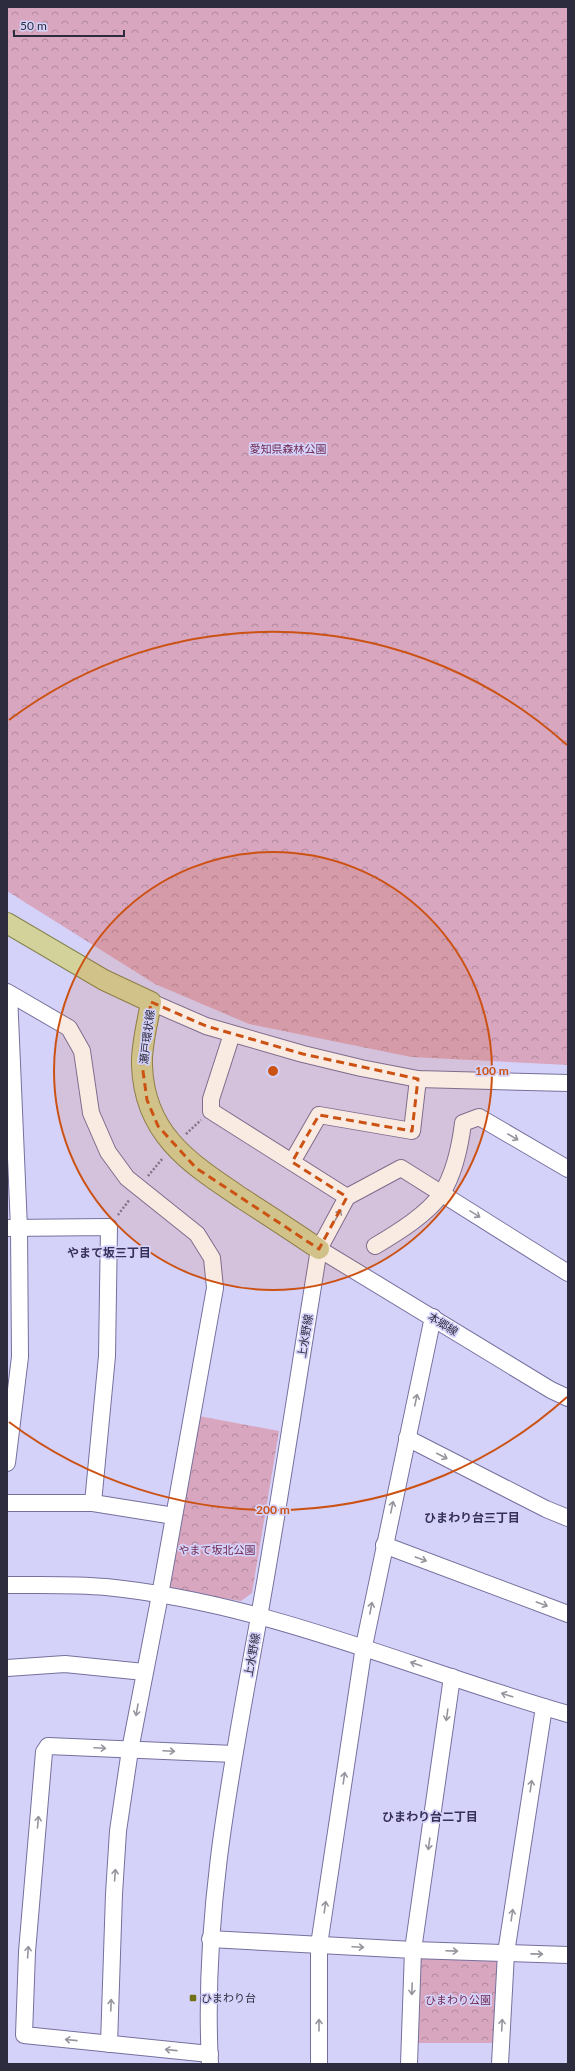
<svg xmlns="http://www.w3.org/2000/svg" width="575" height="2071" font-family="Lato,'Noto Sans JP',sans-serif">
  <defs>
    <pattern id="park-crowns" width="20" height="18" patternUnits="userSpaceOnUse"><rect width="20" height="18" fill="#d8a6be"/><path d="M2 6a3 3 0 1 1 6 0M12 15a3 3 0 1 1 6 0" fill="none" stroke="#b0879c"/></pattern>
  </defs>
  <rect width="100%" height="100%" fill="#d5d2fa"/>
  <!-- park -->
  <g fill="url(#park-crowns)">
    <polygon points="7,7 568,7 568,1065 411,1057 249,1024 155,984 7,891"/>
    <polygon points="199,1416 279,1431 252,1593 241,1601 172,1590 168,1584"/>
    <polygon points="420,1957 499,1959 495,2043 416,2043"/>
  </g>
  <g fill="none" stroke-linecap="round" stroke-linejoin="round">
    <defs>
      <g id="minor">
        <polyline points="7,992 69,1028 82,1051 91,1113 108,1152 127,1178 197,1234 212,1258 215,1288 160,1595 130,1750 118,1831 114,1894 109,2044"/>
        <polyline points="151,1002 206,1026 303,1054 361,1068 418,1079 568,1083"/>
        <polyline points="232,1034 211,1099 211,1111 347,1197"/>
        <polyline points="292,1162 319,1115 412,1131 418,1079"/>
        <polyline points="7,1228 109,1227 107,1356 93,1503"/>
        <path d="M375,1246C397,1233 428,1214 442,1193C455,1172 460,1147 463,1123L479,1117L568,1169"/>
        <polyline points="319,1249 551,1390 568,1398"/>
        <polyline points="407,1438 546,1509 568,1518"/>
        <polyline points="7,1463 20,1357 19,1228 9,994"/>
        <polyline points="7,1503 93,1503 174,1516"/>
        <polyline points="384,1545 568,1614"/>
        <path d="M7,1585C40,1585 74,1584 106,1587C267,1603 414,1670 568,1714"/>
        <polyline points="7,1668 65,1664 144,1672"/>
        <polyline points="210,1939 413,1950 568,1955"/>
        <polyline points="210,2054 24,2035 27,1952 44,1752 48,1746 234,1754"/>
        <path d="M210,2064C202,1910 232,1767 259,1617C281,1494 299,1371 319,1249L347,1197L401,1168L568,1273"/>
        <polyline points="319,2064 319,1945 364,1646 433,1317"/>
        <polyline points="409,2064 413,1950 452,1677"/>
        <polyline points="500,2064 506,1953 544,1707"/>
      </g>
      <path id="major" d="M7,923L104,980L151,1002C148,1021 141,1046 142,1065C144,1135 191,1164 243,1199C268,1215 294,1232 319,1249"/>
    </defs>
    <!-- minor casing -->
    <use href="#minor" stroke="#75709d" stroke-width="18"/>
    <!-- major casing -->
    <use href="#major" stroke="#85844e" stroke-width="22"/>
    <!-- path -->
    <g stroke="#797793" stroke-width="2.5" stroke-dasharray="2 2" stroke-linecap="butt">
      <polyline points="186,1134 201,1120"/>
      <polyline points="148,1176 163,1158"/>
      <polyline points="118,1215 130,1199"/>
    </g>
    <!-- minor -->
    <use href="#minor" stroke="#fff" stroke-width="16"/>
    <!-- major -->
    <use href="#major" stroke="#d2d29a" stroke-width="20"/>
  </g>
  <!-- one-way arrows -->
  <defs><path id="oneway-shaft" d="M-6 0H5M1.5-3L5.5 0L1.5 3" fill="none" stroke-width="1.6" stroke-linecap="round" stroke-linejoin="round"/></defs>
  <g stroke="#96959e">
    <use href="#oneway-shaft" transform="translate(513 1137) rotate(30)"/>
    <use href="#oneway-shaft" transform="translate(475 1214) rotate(32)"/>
    <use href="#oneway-shaft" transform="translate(338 1215) rotate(-62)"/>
    <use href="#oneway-shaft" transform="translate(416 1400) rotate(-78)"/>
    <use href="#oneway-shaft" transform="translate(442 1456) rotate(27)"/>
    <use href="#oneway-shaft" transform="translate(392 1507) rotate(-78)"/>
    <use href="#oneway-shaft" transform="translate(421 1559) rotate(20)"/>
    <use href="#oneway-shaft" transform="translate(542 1604) rotate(20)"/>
    <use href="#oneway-shaft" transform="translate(371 1608) rotate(-79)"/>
    <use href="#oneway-shaft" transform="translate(416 1664) rotate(-161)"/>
    <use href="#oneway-shaft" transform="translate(507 1695) rotate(-162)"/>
    <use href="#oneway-shaft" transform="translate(137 1710) rotate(100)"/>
    <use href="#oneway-shaft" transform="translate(447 1715) rotate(98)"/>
    <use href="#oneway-shaft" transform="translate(100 1748) rotate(3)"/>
    <use href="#oneway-shaft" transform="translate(169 1751) rotate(3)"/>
    <use href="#oneway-shaft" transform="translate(344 1778) rotate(-82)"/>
    <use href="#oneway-shaft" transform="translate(531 1786) rotate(-81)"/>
    <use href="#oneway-shaft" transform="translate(38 1822) rotate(-85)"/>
    <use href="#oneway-shaft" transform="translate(429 1844) rotate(98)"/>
    <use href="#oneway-shaft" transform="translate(115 1875) rotate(-86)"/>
    <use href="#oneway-shaft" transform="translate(325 1907) rotate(-82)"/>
    <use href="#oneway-shaft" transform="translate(512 1915) rotate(-81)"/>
    <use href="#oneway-shaft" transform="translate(358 1947) rotate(3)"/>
    <use href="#oneway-shaft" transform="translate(452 1951) rotate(2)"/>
    <use href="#oneway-shaft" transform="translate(28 1952) rotate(-86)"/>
    <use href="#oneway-shaft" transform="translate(537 1954) rotate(1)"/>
    <use href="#oneway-shaft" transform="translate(412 1989) rotate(92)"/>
    <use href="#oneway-shaft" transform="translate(111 2005) rotate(-88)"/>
    <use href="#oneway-shaft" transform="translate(319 2025) rotate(-90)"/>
    <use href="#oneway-shaft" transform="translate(502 2025) rotate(-87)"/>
    <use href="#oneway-shaft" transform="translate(71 2040) rotate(-174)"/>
    <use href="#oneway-shaft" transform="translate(171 2050) rotate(-174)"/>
  </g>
  <!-- marked area -->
  <path fill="none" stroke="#cc5214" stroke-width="3" stroke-dasharray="8 5" stroke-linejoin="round" d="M151,1002L206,1026L303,1054L418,1079L412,1131L319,1115L292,1162L347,1197L319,1249L196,1168L158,1126L147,1100L142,1064Z"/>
  <!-- distance rings -->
  <circle cx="273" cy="1071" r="219" fill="#cc5214" fill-opacity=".12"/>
  <g fill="none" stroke="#cc5214" stroke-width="2">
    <circle cx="273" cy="1071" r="219"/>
    <path d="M567 1397A439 439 0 0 1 9 1422M9 720A439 439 0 0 1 567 745"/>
  </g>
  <!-- markers -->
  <rect fill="#727115" stroke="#d5d2fa" stroke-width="1.5" x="189" y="1994" width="8" height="8" rx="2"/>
  <g text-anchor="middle" stroke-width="3.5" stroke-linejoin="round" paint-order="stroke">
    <!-- park labels -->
    <g font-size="11" fill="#712a51" stroke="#d5d2fa">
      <text x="288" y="453">愛知県森林公園</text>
      <text x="217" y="1554">やまて坂北公園</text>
      <text x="458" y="2004">ひまわり公園</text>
    </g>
    <!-- street labels -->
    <g font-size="11" fill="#2d2b3e" stroke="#d5d2fa">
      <text transform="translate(147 1037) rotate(-83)" y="4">瀬戸環状線</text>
      <text transform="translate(443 1324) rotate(32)" y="4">本郷線</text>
      <text transform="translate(305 1336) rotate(-81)" y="4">上水野線</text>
      <text transform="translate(252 1655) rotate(-80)" y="4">上水野線</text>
    </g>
    <!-- poi labels -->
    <g font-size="11" fill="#2d2b3e" stroke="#d5d2fa" text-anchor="start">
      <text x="201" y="2002">ひまわり台</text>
    </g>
    <!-- neighbourhood labels -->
    <g font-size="12" font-weight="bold" fill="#373159" stroke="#d5d2fa">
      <text x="109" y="1257">やまて坂三丁目</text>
      <text x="472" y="1522">ひまわり台三丁目</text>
      <text x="430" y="1821">ひまわり台二丁目</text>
    </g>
  </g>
  <circle cx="273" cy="1071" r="6" fill="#cc5214" stroke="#d5d2fa" stroke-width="2"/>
  <g font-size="12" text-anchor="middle" font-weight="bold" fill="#cc5214" stroke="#d5d2fa" stroke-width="3.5" stroke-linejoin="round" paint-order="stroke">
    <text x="492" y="1075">100 m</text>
    <text x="273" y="1514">200 m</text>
  </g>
  <!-- border -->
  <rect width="575" height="2071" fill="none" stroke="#2d2b3e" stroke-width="16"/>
  <!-- scale -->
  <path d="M14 30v6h110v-6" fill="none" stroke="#2d2b3e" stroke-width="2"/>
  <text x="20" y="30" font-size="12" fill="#2d2b3e" stroke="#d5d2fa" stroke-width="3" paint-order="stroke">50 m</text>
</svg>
